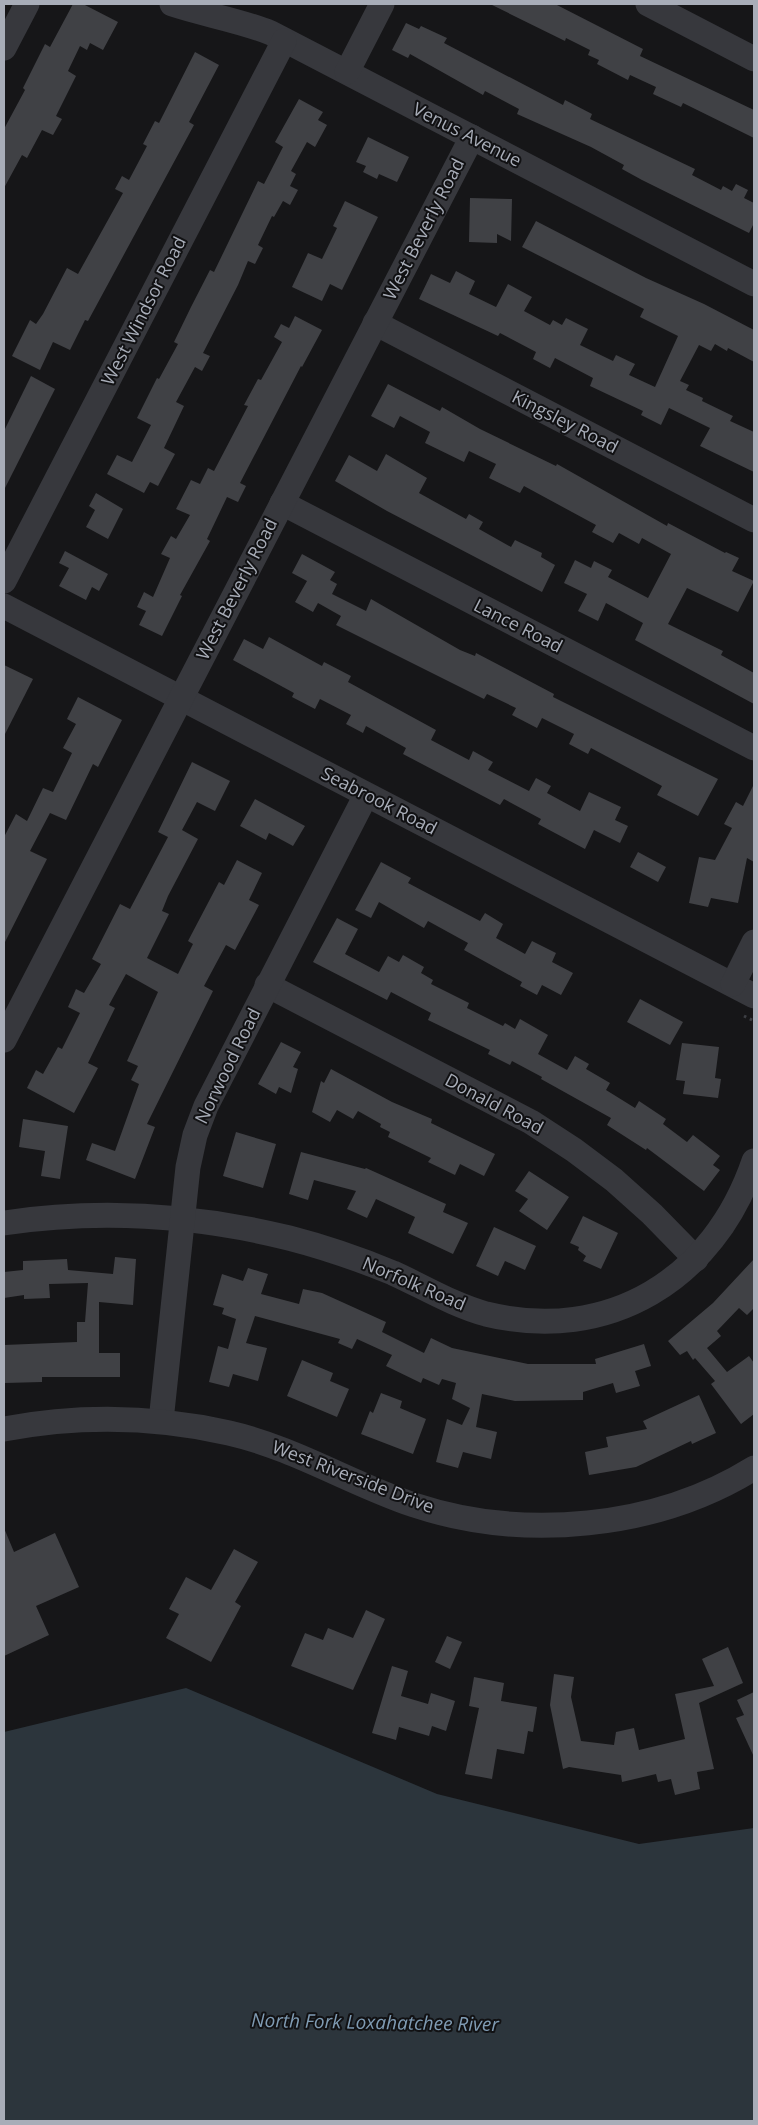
<svg xmlns="http://www.w3.org/2000/svg" width="758" height="2125" font-family="'Open Sans',sans-serif">
  <rect width="100%" height="100%" fill="#161618"/>
  <!-- water -->
  <polygon fill="#2c353c" points="186,1688 437,1794 639,1844 754,1828 754,2121 4,2121 4,1732"/>
  <!-- building -->
  <g fill="#404145">
    <polygon points="73,4 83,4 118,22 103,50 90,43 87,50 80,46 68,71 76,76 56,116 62,119 53,135 42,130 27,158 22,155 4,188 4,129 25,90 23,88 45,44 50,47"/>
    <polygon points="490,4 555,4 643,49 640,56 754,110 754,138 683,103 681,107 653,94 656,87 630,75 628,80 597,64 599,60 588,55 590,50 566,38 565,41"/>
    <polygon points="406,23 419,29 421,26 447,38 444,43 563,105 565,100 592,114 590,119 695,169 692,175 721,190 723,186 732,191 736,184 748,190 744,198 754,203 754,223 749,233 642,180 622,169 624,165 591,147 517,114 519,109 485,91 483,95 410,54 408,58 392,50"/>
    <polygon points="195,52 219,65 189,122 194,125 88,321 85,320 70,350 53,342 40,370 12,356 30,320 36,324 43,314 67,268 78,274 123,193 115,189 122,176 129,180 147,146 143,144 155,121 159,123"/>
    <polygon points="299,99 323,112 318,120 327,125 315,147 307,142 291,171 296,174 290,186 298,190 290,205 283,201 274,217 272,216 258,245 263,248 255,264 248,261 238,285 203,353 210,356 202,371 195,367 176,402 184,406 164,448 175,454 158,486 150,482 144,493 107,474 117,455 132,462 151,425 137,418 157,378 159,379 178,344 174,342 191,307 210,270 214,272 258,181 264,184 283,147 275,142"/>
    <polygon points="368,137 409,157 397,182 379,174 377,179 363,172 366,166 356,162"/>
    <polygon points="470,198 512,199 511,241 497,234 497,243 469,242"/>
    <polygon points="345,201 378,217 342,290 330,284 322,301 292,287 308,253 322,259 337,228 333,226"/>
    <polygon points="536,221 646,278 704,304 754,330 754,362 728,348 727,351 715,344 711,351 699,345 680,381 689,385 686,390 703,398 702,401 733,416 730,421 754,432 754,472 700,446 710,428 669,408 661,425 641,415 643,411 590,386 593,378 555,358 550,368 533,359 536,352 500,333 498,336 419,299 431,274 450,283 456,271 475,281 469,294 496,307 508,284 532,297 524,311 550,325 553,320 562,325 566,318 588,329 580,345 613,361 616,355 635,364 629,375 655,387 678,336 640,317 644,309 522,247"/>
    <polygon points="295,316 322,330 302,367 301,366 240,483 246,486 238,502 227,497 207,539 210,541 180,595 182,596 162,636 139,625 146,611 137,607 144,592 153,597 170,558 161,554 171,536 176,539 190,515 176,509 191,480 200,484 208,468 214,471 248,406 244,405 258,379 261,380 282,342 274,337 281,324 289,328"/>
    <polygon points="31,376 55,389 4,490 4,431"/>
    <polygon points="388,384 440,411 442,407 480,429 556,466 557,464 667,526 668,523 725,553 726,552 739,558 732,571 754,581 738,612 687,588 668,624 723,651 721,655 754,673 754,704 635,640 643,623 606,603 598,621 578,611 587,594 564,583 575,560 591,568 594,561 612,570 608,577 648,598 671,554 642,538 639,544 619,533 613,543 592,532 596,525 524,486 520,493 489,478 496,464 469,451 464,462 425,443 430,432 400,416 394,428 371,416"/>
    <polygon points="386,454 427,478 419,493 466,519 469,514 483,522 479,529 511,547 515,540 542,553 541,557 555,565 542,592 387,511 335,481 349,455 377,471"/>
    <polygon points="96,493 123,509 108,539 86,527 95,510 89,506"/>
    <polygon points="65,551 108,574 99,591 92,587 86,600 59,586 69,568 59,563"/>
    <polygon points="302,554 335,572 330,580 337,584 332,594 366,611 371,599 460,650 475,656 476,653 554,694 553,697 718,779 698,816 657,795 662,786 591,748 588,754 569,744 574,734 542,718 537,728 512,715 516,708 487,694 484,699 336,625 341,616 318,603 313,612 295,602 307,581 292,573"/>
    <polygon points="269,637 322,666 324,662 351,676 348,682 436,730 431,740 469,760 473,751 493,762 488,770 529,791 536,778 551,786 547,793 580,811 589,792 621,807 615,820 628,826 620,843 594,830 585,849 538,824 541,819 504,799 500,805 403,754 406,748 366,726 363,733 346,724 351,715 320,699 315,709 292,697 294,693 233,660 244,639 263,649"/>
    <polygon points="4,665 33,679 4,736"/>
    <polygon points="78,697 122,720 98,767 93,764 66,820 50,813 30,851 47,859 4,944 4,837 16,814 27,821 43,788 53,792 72,753 63,748 76,724 67,719"/>
    <polygon points="192,762 230,781 215,811 197,802 182,830 198,839 168,896 162,911 169,914 147,958 178,974 193,944 188,941 219,882 224,885 237,860 262,873 249,900 259,905 235,950 226,945 204,986 213,991 147,1124 155,1127 135,1179 86,1160 92,1143 115,1151 139,1084 131,1080 138,1066 127,1061 158,992 126,974 109,1005 115,1008 88,1063 98,1068 74,1113 27,1088 36,1070 43,1074 58,1047 62,1049 80,1013 68,1007 76,989 84,993 101,964 92,959 120,904 130,909 168,837 158,832"/>
    <polygon points="754,784 754,862 747,858 738,903 711,898 708,907 689,903 699,857 715,860 732,828 724,824 736,802 743,806"/>
    <polygon points="255,799 305,826 293,846 269,833 266,840 240,826"/>
    <polygon points="638,852 666,867 658,882 630,867"/>
    <polygon points="381,862 411,878 408,883 480,921 485,913 503,924 496,938 525,954 532,941 556,953 552,962 573,973 561,995 542,985 537,995 520,986 522,982 464,950 468,943 428,921 424,928 379,902 371,918 355,910"/>
    <polygon points="337,918 358,929 345,954 379,972 388,956 399,962 403,955 424,967 421,973 433,980 431,984 469,1003 467,1008 503,1026 505,1023 515,1029 520,1019 548,1035 538,1054 567,1070 575,1056 589,1064 586,1069 610,1083 606,1090 635,1108 639,1101 666,1119 663,1124 687,1142 693,1135 720,1156 713,1165 720,1170 704,1191 647,1148 646,1150 607,1125 611,1118 541,1079 542,1077 512,1061 510,1065 488,1054 490,1050 428,1020 431,1013 391,992 387,1000 313,962"/>
    <polygon points="640,999 683,1022 670,1045 627,1022"/>
    <polygon points="281,1042 301,1052 293,1067 298,1069 291,1093 279,1087 276,1094 258,1084"/>
    <polygon points="682,1043 719,1047 715,1078 721,1079 718,1098 683,1094 685,1081 676,1080"/>
    <polygon points="331,1069 392,1102 432,1119 431,1123 495,1154 484,1176 460,1164 455,1175 428,1162 431,1158 388,1137 390,1132 380,1127 381,1124 358,1111 353,1119 337,1110 330,1122 312,1112 321,1081 324,1083"/>
    <polygon points="23,1119 68,1126 60,1179 41,1176 45,1151 19,1147"/>
    <polygon points="236,1132 276,1144 263,1188 223,1176"/>
    <polygon points="301,1152 365,1169 366,1168 446,1204 443,1212 468,1223 453,1254 408,1233 415,1217 376,1199 367,1218 347,1209 356,1191 314,1180 308,1200 289,1194"/>
    <polygon points="529,1171 569,1197 547,1230 519,1211 528,1199 515,1191"/>
    <polygon points="583,1216 618,1233 601,1269 583,1261 586,1256 578,1250 579,1247 570,1243"/>
    <polygon points="494,1227 536,1246 525,1270 505,1261 498,1276 476,1266"/>
    <polygon points="115,1257 136,1259 133,1305 99,1302 99,1353 120,1353 120,1377 42,1377 42,1382 5,1383 4,1345 77,1342 77,1322 85,1322 88,1283 49,1284 50,1298 24,1299 24,1295 4,1298 4,1272 23,1270 23,1261 67,1259 68,1270 113,1274"/>
    <polygon points="754,1259 754,1308 747,1315 739,1308 717,1331 721,1336 707,1348 727,1372 749,1356 754,1363 754,1414 741,1424 711,1384 715,1381 695,1358 693,1360 687,1351 680,1355 668,1341 713,1303"/>
    <polygon points="248,1268 268,1274 261,1294 299,1304 303,1289 322,1293 386,1322 382,1332 424,1353 431,1338 452,1348 528,1364 596,1364 595,1359 644,1344 651,1366 635,1371 640,1386 616,1393 613,1383 583,1392 583,1400 515,1401 482,1394 476,1427 497,1432 491,1459 463,1452 458,1468 436,1462 447,1419 462,1425 470,1408 452,1399 456,1383 442,1379 439,1385 423,1378 421,1383 386,1366 392,1355 357,1339 352,1349 338,1343 340,1339 255,1316 246,1343 267,1348 258,1381 233,1374 229,1387 209,1382 218,1346 228,1349 236,1319 222,1314 224,1308 213,1305 222,1274 243,1281"/>
    <polygon points="302,1360 333,1373 330,1381 349,1389 337,1417 287,1396"/>
    <polygon points="381,1393 402,1401 400,1408 426,1419 413,1454 361,1434 370,1411 373,1413"/>
    <polygon points="699,1395 716,1433 692,1444 691,1441 636,1467 589,1475 585,1452 608,1447 606,1437 647,1429 643,1421"/>
    <polygon points="4,1528 14,1552 55,1533 79,1587 36,1606 49,1635 4,1656"/>
    <polygon points="234,1549 258,1562 235,1602 241,1606 211,1662 166,1638 179,1614 169,1609 186,1577 211,1590"/>
    <polygon points="366,1610 385,1619 353,1690 291,1666 305,1633 323,1640 328,1628 353,1638"/>
    <polygon points="447,1636 462,1642 450,1669 435,1662"/>
    <polygon points="728,1647 743,1683 699,1703 714,1769 697,1772 700,1789 675,1795 671,1779 658,1782 656,1774 622,1782 621,1775 569,1767 563,1769 550,1705 554,1674 574,1677 571,1697 581,1741 614,1745 616,1732 634,1728 639,1750 685,1739 675,1694 714,1686 702,1659"/>
    <polygon points="392,1666 408,1671 401,1696 428,1704 431,1693 455,1701 446,1731 432,1726 429,1736 399,1727 396,1740 372,1733"/>
    <polygon points="474,1677 504,1683 501,1701 537,1707 533,1732 528,1731 524,1754 497,1749 492,1779 465,1774 479,1708 469,1706"/>
    <polygon points="754,1692 754,1757 736,1718 744,1715 737,1700"/>
  </g>
  <g fill="none" stroke-linecap="round" stroke-linejoin="round">
    <!-- path -->
    <polyline stroke="#3d3f44" stroke-width="3" stroke-dasharray="2.5 4" stroke-linecap="butt" points="744,1016 754,1021"/>
    <!-- minor -->
    <g stroke="#37383d" stroke-width="25">
      <path d="M172,4C205,15 239,20 271,33L754,284"/>
      <polyline points="648,4 754,59"/>
      <polyline points="4,48 27,4"/>
      <polyline points="347,72 382,4"/>
      <polyline points="375,323 754,520"/>
      <polyline points="282,503 754,748"/>
      <polyline points="4,581 284,41"/>
      <polyline points="4,606 754,996"/>
      <polyline points="733,984 754,942"/>
      <polyline points="267,985 531,1122 574,1150 614,1180 652,1214 696,1259"/>
      <polyline points="4,1040 472,137"/>
      <path d="M4,1223C98,1209 196,1215 289,1238C324,1247 359,1259 393,1273C424,1287 453,1305 486,1314C609,1344 714,1279 754,1161"/>
      <polyline points="161,1421 188,1167 195,1135 206,1106 366,795"/>
      <path d="M4,1429C79,1415 154,1416 229,1433C295,1448 351,1484 414,1505C523,1541 656,1529 754,1468"/>
    </g>
  </g>
  <g text-anchor="middle" stroke-width="4" stroke-linejoin="round" paint-order="stroke">
    <!-- street labels -->
    <g font-size="18" fill="#a8adb8" stroke="#111113">
      <text transform="translate(467 135) rotate(27)" y="6">Venus Avenue</text>
      <text transform="translate(424 229) rotate(-63)" y="6">West Beverly Road</text>
      <text transform="translate(144 311) rotate(-63)" y="6">West Windsor Road</text>
      <text transform="translate(565 422) rotate(27)" y="6">Kingsley Road</text>
      <text transform="translate(237 589) rotate(-63)" y="6">West Beverly Road</text>
      <text transform="translate(518 626) rotate(27)" y="6">Lance Road</text>
      <text transform="translate(379 801) rotate(27)" y="6">Seabrook Road</text>
      <text transform="translate(228 1066) rotate(-64)" y="6">Norwood Road</text>
      <text transform="translate(494 1104) rotate(28)" y="6">Donald Road</text>
      <text transform="translate(414 1284) rotate(23)" y="6">Norfolk Road</text>
      <text transform="translate(353 1477) rotate(21)" y="6">West Riverside Drive</text>
    </g>
    <!-- water labels -->
    <g font-size="19" font-style="italic" fill="#7f9bb3" stroke="#111113">
      <text transform="translate(375 2022) rotate(1)" y="7">North Fork Loxahatchee River</text>
    </g>
  </g>
  <!-- border -->
  <rect width="758" height="2125" fill="none" stroke="#a8adb8" stroke-width="10"/>
</svg>
